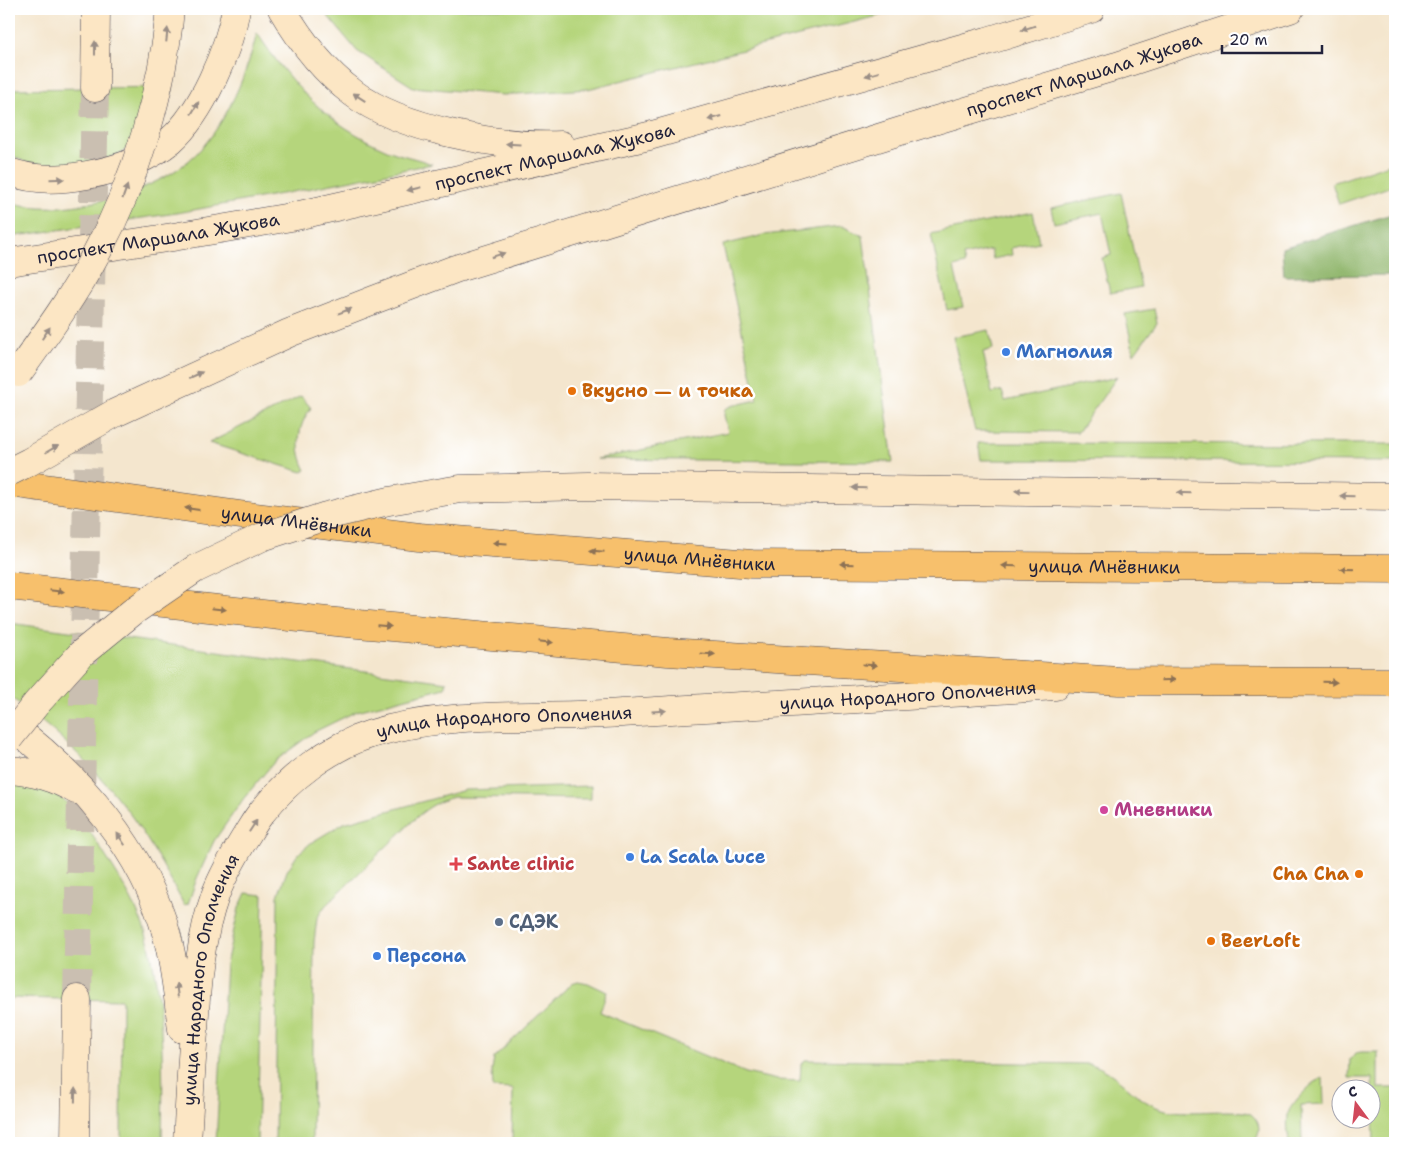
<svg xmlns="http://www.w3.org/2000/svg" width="1404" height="1152" font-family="'Shantell Sans',sans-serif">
  <rect width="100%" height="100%" fill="#fff"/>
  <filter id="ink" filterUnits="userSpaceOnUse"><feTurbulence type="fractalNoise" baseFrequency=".02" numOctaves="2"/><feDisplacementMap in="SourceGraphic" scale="10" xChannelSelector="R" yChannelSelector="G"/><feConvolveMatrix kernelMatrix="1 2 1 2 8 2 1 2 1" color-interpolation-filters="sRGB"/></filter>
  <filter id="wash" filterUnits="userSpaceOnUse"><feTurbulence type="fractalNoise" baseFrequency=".0096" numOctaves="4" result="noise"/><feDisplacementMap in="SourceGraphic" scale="20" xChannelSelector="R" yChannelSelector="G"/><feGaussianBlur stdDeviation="1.12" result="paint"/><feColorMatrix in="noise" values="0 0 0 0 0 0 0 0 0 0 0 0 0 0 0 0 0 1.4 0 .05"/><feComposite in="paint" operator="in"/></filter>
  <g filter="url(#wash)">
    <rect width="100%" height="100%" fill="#f4e6ce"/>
    <!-- green -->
    <g fill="#b5d57c" stroke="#6c7c5c">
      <polygon points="322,9 906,9 588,89 503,95 413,87 357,51"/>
      <path d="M257,33C293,87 326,123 387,150C401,156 417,158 432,164L287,193L177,213L9,237V202C36,210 67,208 95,202C126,195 156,185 182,166C221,138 246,78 257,33Z"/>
      <polygon points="173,87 168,100 140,139 121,153 98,163 51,167 27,163 9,154 9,89"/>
      <polygon points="1395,162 1395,185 1339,204 1332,183"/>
      <polygon points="1121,193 1141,287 1110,293 1102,258 1111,255 1102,213 1054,223 1051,208"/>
      <polygon points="1033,212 1039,242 1011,248 1012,255 993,259 991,250 963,256 965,264 954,267 963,307 947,310 931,234"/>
      <polygon points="842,226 863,236 893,462 597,459 728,432 724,415 725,409 731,406 757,400 723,245 764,235"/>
      <polygon points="1154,309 1157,323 1134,354 1125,314"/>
      <polygon points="989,330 993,349 983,352 992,393 1002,391 1005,401 1117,377 1078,432 975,431 953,337"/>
      <path d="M301,396L311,408C297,426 295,450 306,470L302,472L209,443Z"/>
      <polygon points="978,443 1395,444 1395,462 981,460"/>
      <path d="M9,623L447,682L445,688L357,711L314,732L275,761L244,798L214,841L197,878L188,904L184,905C165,869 145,832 120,801C88,760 50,726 9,696Z"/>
      <path d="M9,782C16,782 24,782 31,784C65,790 84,822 101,849C115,871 130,894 140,918C149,938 152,959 156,981C164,1034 163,1089 162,1143H121L122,1000L9,998Z"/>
      <path d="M591,786V799L454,797C439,801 430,806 418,816L325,906L317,918L314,942L312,1143H275L278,896L287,871L298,854L312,842L344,823L465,790Z"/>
      <polygon points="246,893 263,895 257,1143 216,1143 226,964 239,908"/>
      <path d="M578,981L588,983L607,992L600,1012L746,1073L777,1080L800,1081L801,1064L805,1060L1090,1064C1117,1071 1130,1095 1154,1106C1179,1118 1221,1107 1249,1113C1260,1119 1263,1135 1252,1143H512L513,1089L493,1088L492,1071L494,1058L572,983Z"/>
      <polygon points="1361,1052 1378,1052 1378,1088 1395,1088 1395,1143 1374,1143 1372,1078 1349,1078 1350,1059 1356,1053"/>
      <path d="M1323,1078L1324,1104L1301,1105L1302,1143H1289C1288,1133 1286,1121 1289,1111C1292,1103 1315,1079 1323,1078Z"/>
    </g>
    <!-- forest -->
    <polygon fill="#90b66c" stroke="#596c54" points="1395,213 1395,275 1284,276 1282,248"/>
  </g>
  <g filter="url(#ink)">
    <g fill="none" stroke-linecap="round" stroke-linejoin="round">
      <!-- secondary-tunnel -->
      <polyline stroke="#cabfb1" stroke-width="28" stroke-dasharray="28 14" stroke-linecap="butt" points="77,999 95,88"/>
      <defs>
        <g id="secondary">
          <path d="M282,9C300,40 324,71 353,93C400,129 502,148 561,145"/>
          <polyline points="95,88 96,9"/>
          <path id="s1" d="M933,121L1117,66L1290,9"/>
          <path d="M9,172C37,181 59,180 87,175C116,170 148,159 171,140C202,113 229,49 236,9"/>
          <path id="s2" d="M9,262L173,237L291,217L649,136L987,41L1091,9"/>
          <path d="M9,724C78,775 144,850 167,936C175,966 178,998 182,1029"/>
          <path d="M9,770C34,772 53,777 76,790"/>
          <polyline points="75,1143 77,999"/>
          <path id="s3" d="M187,1143C189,1106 191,1069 194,1032C196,986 200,937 216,893C224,873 235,854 246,836C251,828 256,819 262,812C289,778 329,747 371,734C447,711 526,718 604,714C754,705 905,697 1055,686"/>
        </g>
        <g id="primary">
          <path id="s4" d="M9,483L240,515L419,537L752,564L1395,569"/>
          <polyline points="9,586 336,622 668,652 1119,681 1395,682"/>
        </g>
      </defs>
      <!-- secondary casing -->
      <use href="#secondary" stroke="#423f51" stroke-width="29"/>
      <!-- primary casing -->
      <use href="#primary" stroke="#423f51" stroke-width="29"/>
      <!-- secondary -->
      <use href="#secondary" stroke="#fce6c4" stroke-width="28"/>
      <!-- primary -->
      <use href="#primary" stroke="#f7c06c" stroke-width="28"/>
      <defs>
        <g id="secondary-bridge">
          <path d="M18,373C46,334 75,294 97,252C136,180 163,90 170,9"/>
          <polyline points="9,472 29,462 115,413 289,333 371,301 455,269 933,121"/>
          <polyline points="9,738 36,704 82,653 135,610 195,569 262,537 326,516 389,501 460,489 588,486 1395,497"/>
        </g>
      </defs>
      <!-- secondary-bridge casing -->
      <use href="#secondary-bridge" stroke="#423f51" stroke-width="29" stroke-linecap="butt"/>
      <!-- secondary-bridge -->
      <use href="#secondary-bridge" stroke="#fce6c4" stroke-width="28"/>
    </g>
    <!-- one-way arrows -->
    <defs><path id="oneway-solid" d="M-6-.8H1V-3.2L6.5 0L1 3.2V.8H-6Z" transform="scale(1.25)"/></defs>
    <g fill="#9a8e86">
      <use href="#oneway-solid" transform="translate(1028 28) rotate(163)"/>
      <use href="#oneway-solid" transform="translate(167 35) rotate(-84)"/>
      <use href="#oneway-solid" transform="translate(95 48) rotate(-90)"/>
      <use href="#oneway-solid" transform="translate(872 74) rotate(164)"/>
      <use href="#oneway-solid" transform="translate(359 97) rotate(-147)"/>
      <use href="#oneway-solid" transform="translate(195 108) rotate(-59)"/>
      <use href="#oneway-solid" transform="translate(715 118) rotate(165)"/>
      <use href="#oneway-solid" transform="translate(513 144) rotate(-176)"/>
      <use href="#oneway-solid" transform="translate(57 179) rotate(-2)"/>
      <use href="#oneway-solid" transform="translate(414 189) rotate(167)"/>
      <use href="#oneway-solid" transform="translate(125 192) rotate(-70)"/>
      <use href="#oneway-solid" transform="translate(498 255) rotate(-17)"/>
      <use href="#oneway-solid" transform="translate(345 311) rotate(-21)"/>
      <use href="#oneway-solid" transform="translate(46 333) rotate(-56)"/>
      <use href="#oneway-solid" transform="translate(196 375) rotate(-25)"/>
      <use href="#oneway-solid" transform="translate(52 449) rotate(-30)"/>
      <use href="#oneway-solid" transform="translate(859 488) rotate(-179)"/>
      <use href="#oneway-solid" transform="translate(1022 491) rotate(-179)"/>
      <use href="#oneway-solid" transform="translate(1184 493) rotate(-179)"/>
      <use href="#oneway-solid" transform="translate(1347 496) rotate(-179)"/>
      <use href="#oneway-solid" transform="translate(659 711) rotate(-3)"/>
      <use href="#oneway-solid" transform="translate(253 826) rotate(-57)"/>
      <use href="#oneway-solid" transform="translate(121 839) rotate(-124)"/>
      <use href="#oneway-solid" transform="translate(177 990) rotate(-97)"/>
      <use href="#oneway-solid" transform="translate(75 1095) rotate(-89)"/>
    </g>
    <g fill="#8c7154">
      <use href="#oneway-solid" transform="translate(192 509) rotate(-172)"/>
      <use href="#oneway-solid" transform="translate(500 543) rotate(-176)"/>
      <use href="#oneway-solid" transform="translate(597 551) rotate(-175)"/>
      <use href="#oneway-solid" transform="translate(847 564) rotate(-179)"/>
      <use href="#oneway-solid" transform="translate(1009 566) rotate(-179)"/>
      <use href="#oneway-solid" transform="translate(1347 569) rotate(-179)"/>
      <use href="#oneway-solid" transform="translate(57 591) rotate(6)"/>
      <use href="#oneway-solid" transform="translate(219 609) rotate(6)"/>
      <use href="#oneway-solid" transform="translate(384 626) rotate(5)"/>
      <use href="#oneway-solid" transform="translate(546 642) rotate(6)"/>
      <use href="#oneway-solid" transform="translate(708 654) rotate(4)"/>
      <use href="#oneway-solid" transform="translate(870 665) rotate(4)"/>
      <use href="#oneway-solid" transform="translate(1168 680) rotate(-1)"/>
      <use href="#oneway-solid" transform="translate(1330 682) rotate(1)"/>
    </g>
  </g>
  <!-- markers -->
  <g fill="#3f7fe0" stroke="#fff" stroke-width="2">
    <circle cx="1006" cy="352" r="5"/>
    <circle cx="630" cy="857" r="5"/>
    <circle cx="377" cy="956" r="5"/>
  </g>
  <g fill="#e8710a" stroke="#fff" stroke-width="2">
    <circle cx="572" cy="391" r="5"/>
    <circle cx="1359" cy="874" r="5"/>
    <circle cx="1211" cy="941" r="5"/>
  </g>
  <circle fill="#d1479c" stroke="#fff" stroke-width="2" cx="1104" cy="810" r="5"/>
  <path fill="#e0444e" stroke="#fff" stroke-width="2" d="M453.5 856.5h5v5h5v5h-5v5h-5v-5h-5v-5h5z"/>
  <circle fill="#5c6f8a" stroke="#fff" stroke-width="2" cx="499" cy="922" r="5"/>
  <g text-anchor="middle" stroke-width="5" stroke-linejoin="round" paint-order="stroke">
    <!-- street labels -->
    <g font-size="18" fill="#22223b" stroke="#fff">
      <text dy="6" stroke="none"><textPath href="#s1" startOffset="158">проспект Маршала Жукова</textPath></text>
      <text dy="6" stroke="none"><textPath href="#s2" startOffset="556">проспект Маршала Жукова</textPath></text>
      <text dy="6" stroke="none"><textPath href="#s2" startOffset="151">проспект Маршала Жукова</textPath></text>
      <text dy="6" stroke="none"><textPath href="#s4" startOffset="290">улица Мнёвники</textPath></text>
      <text dy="6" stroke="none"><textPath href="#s4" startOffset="695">улица Мнёвники</textPath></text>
      <text dy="6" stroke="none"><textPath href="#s4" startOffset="1100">улица Мнёвники</textPath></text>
      <text dy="6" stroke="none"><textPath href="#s3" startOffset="1021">улица Народного Ополчения</textPath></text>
      <text dy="6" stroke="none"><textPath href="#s3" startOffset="616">улица Народного Ополчения</textPath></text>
      <text dy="6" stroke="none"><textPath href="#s3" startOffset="166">улица Народного Ополчения</textPath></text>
    </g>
    <!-- shop labels -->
    <g font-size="18" font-weight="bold" fill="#366cbe" stroke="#fff" text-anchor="start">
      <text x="1016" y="358">Магнолия</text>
      <text x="640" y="863">La Scala Luce</text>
      <text x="387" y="962">Персона</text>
    </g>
    <!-- food labels -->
    <g font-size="18" font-weight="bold" fill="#c56008" stroke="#fff" text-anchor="start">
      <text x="582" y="397">Вкусно — и точка</text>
      <text x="1349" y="880" text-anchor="end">Cha Cha</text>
      <text x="1221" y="947">BeerLoft</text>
    </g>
    <!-- hotel labels -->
    <g font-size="18" font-weight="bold" fill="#b23c85" stroke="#fff" text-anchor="start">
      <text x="1114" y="816">Мневники</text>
    </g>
    <!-- health labels -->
    <g font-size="18" font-weight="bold" fill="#be3a42" stroke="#fff" text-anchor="start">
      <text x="467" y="870">Sante clinic</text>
    </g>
    <!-- service labels -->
    <g font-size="18" font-weight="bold" fill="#4e5e75" stroke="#fff" text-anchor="start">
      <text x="509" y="928">СДЭК</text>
    </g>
  </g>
  <!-- margin -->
  <rect width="1404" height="1152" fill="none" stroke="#fff" stroke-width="30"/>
  <!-- north arrow -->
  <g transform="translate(1356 1104) rotate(345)"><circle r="24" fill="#ffffff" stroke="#a7a7b1"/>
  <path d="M0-4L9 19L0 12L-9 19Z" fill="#d1495b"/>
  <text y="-8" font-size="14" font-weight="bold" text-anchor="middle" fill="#22223b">С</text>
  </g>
  <!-- scale -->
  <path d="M1222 45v8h100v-8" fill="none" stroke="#22223b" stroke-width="2.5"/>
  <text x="1229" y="45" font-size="15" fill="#22223b" stroke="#ffffff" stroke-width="4" paint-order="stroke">20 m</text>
</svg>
